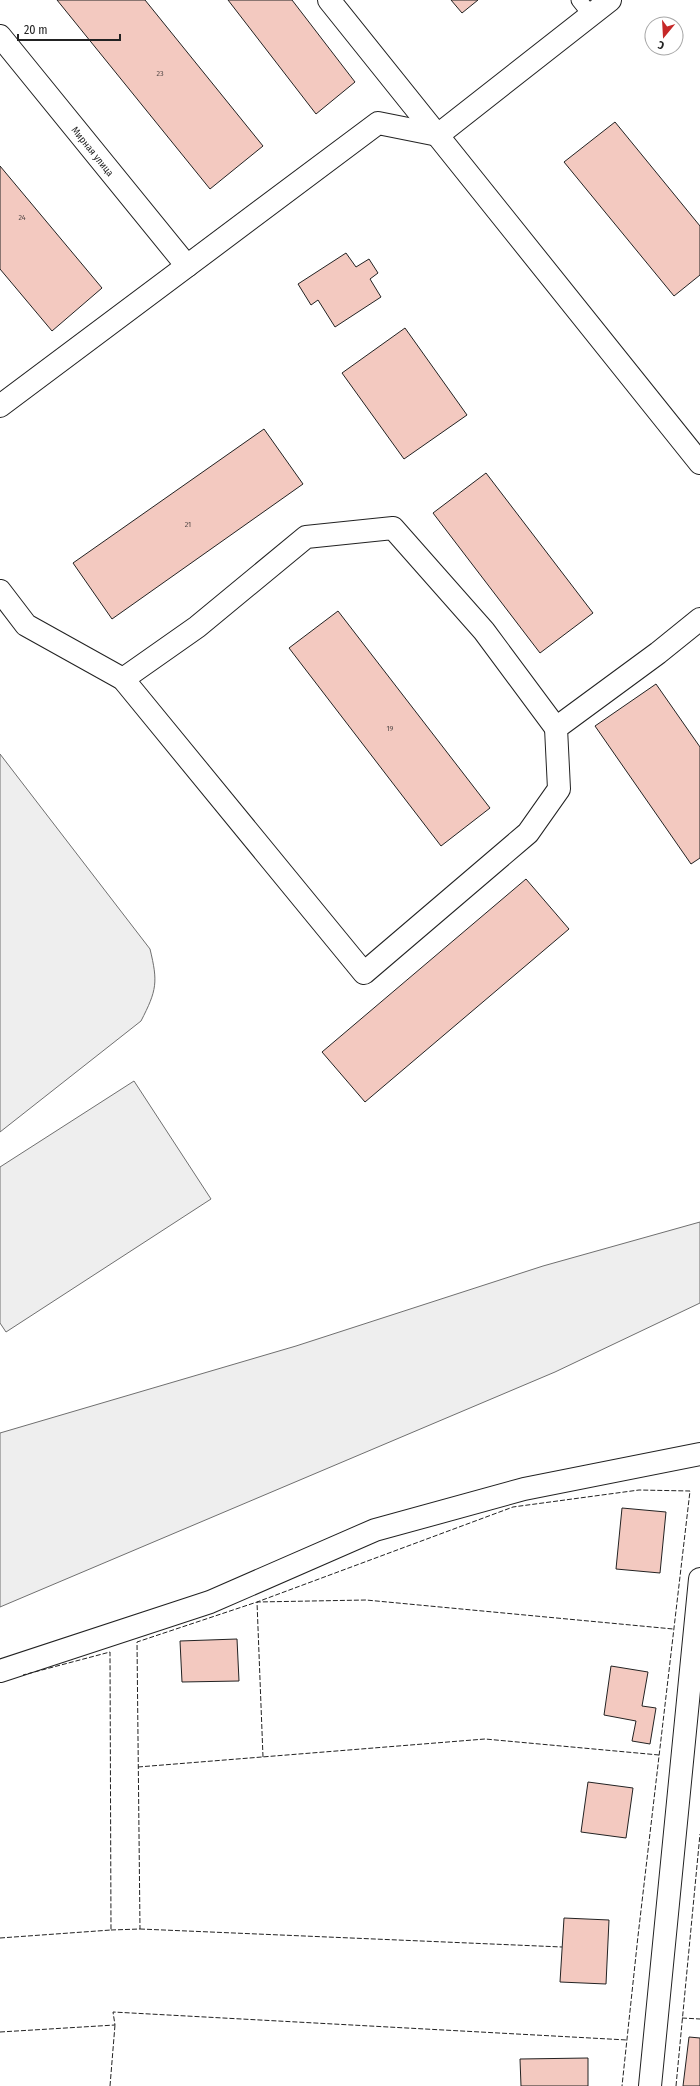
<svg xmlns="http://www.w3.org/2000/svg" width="700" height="2086" font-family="'Fira Sans Condensed',sans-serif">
  <rect width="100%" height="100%" fill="#fff"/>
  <!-- green -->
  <g fill="#eee" stroke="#6f6f6f">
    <path d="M0,754L150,949C158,982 157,990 141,1021L0,1132Z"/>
    <polygon points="134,1081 211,1199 6,1332 0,1323 0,1167"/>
    <polygon points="700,1222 700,1303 555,1372 0,1607 0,1433 296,1346 543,1266"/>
  </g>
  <!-- building -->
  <g fill="#f3c9c0" stroke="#222">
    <polygon points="57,0 145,0 263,146 210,189"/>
    <polygon points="228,0 292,0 355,82 316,114"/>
    <polygon points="451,0 478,0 462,13"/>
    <polygon points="615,122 700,226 700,275 674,296 564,162"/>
    <polygon points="0,166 102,288 52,331 0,269"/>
    <polygon points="346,253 356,267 369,259 378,273 370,279 381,297 335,327 318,300 311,305 298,284"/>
    <polygon points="405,328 467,415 404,459 342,373"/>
    <polygon points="264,429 303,484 112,619 73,563"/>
    <polygon points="486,473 593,613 540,653 433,513"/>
    <polygon points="338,611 490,808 441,846 289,648"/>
    <polygon points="656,684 700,747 700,858 691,864 595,726"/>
    <polygon points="526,879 569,929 365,1102 322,1052"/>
    <polygon points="622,1508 666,1512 660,1573 616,1569"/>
    <polygon points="237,1639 239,1681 182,1682 180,1641"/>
    <polygon points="611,1666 648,1672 642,1706 656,1708 650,1744 632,1741 636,1721 604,1715"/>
    <polygon points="588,1782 633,1788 626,1838 581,1832"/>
    <polygon points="564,1918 609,1920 606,1984 560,1982"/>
    <polygon points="689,2037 700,2038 700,2086 683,2086"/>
    <polygon points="588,2058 588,2086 521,2086 520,2059"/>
  </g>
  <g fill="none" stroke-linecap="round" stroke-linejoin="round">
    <defs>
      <polyline id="service" points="579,0 591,15"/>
      <g id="minor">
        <polyline points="329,0 700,463"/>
        <polyline points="0,36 187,266"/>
        <polyline points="0,406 378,123 438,135 610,0"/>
        <polyline points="0,591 26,625 123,679 364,973 528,833 559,789 556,728 658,653 700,619"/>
        <polyline points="123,679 197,627 306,537 393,528 484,631 556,728"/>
        <polyline points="0,1671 210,1602 375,1530 524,1489 700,1454"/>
        <polyline points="650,2086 700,1579"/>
      </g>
    </defs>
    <!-- service casing -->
    <use href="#service" stroke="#222" stroke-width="17"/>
    <!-- minor casing -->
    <use href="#minor" stroke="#222" stroke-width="24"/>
    <!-- service -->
    <use href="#service" stroke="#fff" stroke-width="15"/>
    <!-- minor -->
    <use href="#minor" stroke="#fff" stroke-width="22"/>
    <!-- fence -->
    <g stroke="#222" stroke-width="1" stroke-dasharray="5 2" stroke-linecap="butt">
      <polyline points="263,1757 257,1602 366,1600 673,1629"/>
      <polyline points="138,1767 485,1739 659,1755"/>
      <polyline points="140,1929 562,1947"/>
      <polyline points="111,1930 140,1929 137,1642 257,1602 513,1507 639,1490 690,1491 638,1936 622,2086"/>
      <polyline points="0,1938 111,1930 110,1652 23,1675"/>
      <polyline points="682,2018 700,2019"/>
      <polyline points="0,2032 115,2025 113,2012 627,2040"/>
      <polyline points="110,2086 115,2025"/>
      <polyline points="676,2086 700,1834"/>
    </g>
  </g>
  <g text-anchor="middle" stroke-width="3" stroke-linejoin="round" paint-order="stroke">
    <!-- number labels -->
    <g font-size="8" fill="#564c4a">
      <text x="160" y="76">23</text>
      <text x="22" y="220">24</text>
      <text x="188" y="527">21</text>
      <text x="390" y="731">19</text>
    </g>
    <!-- street labels -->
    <g font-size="10" fill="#222" stroke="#fff">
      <text transform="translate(93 151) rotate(51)" y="4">Мирная улица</text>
    </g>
  </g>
  <!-- north arrow -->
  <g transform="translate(664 36) rotate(198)"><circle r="19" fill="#ffffff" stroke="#a7a7a7"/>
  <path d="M0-3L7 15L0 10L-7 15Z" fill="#c62828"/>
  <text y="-6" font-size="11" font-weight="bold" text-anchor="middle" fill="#222222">С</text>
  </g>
  <!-- scale -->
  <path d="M18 34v6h102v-6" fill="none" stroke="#222222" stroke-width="2"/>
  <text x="24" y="34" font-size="12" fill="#222222" stroke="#ffffff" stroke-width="3" paint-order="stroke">20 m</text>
</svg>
